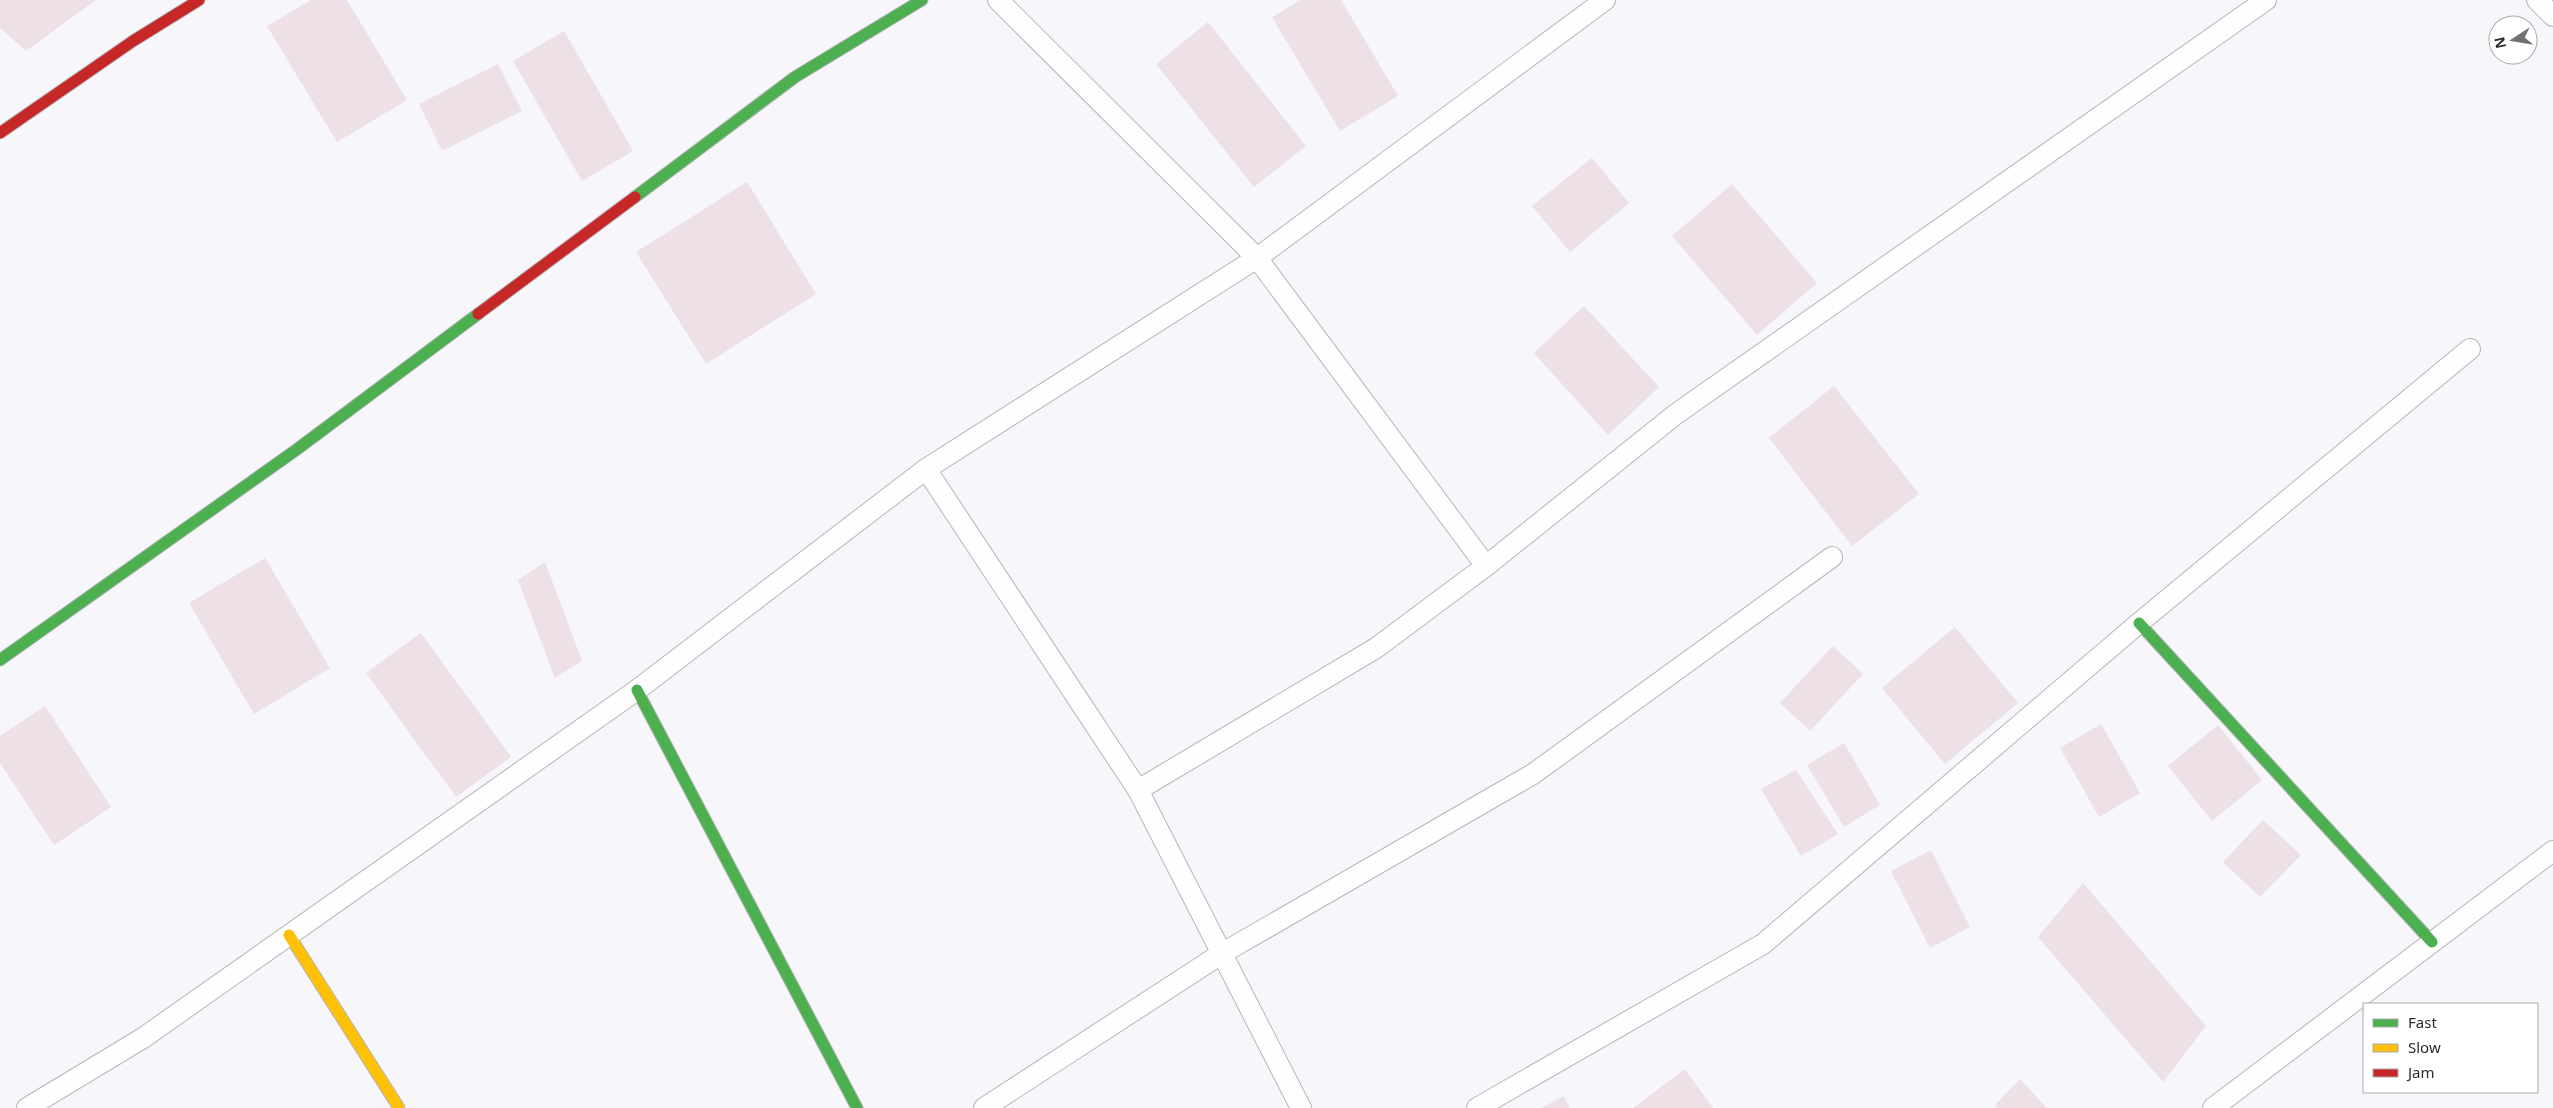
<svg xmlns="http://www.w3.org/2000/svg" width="2553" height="1108" font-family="'Noto Sans',sans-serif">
  <rect width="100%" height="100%" fill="#f7f6fa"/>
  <!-- building -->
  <g fill="#ede0e7">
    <polygon points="0,0 96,0 26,51 0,28"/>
    <polygon points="311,0 347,0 407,100 337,142 267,26"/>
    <polygon points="1301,0 1341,0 1398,96 1340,131 1272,17"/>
    <polygon points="1208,22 1306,146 1254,187 1156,64"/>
    <polygon points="564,31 633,151 582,181 513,61"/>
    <polygon points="498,64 522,111 442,151 419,104"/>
    <polygon points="1592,158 1629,203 1570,252 1532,206"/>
    <polygon points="747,182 816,294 706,364 636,252"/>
    <polygon points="1732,184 1817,283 1757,335 1672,236"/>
    <polygon points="1584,306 1659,387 1608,435 1534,353"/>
    <polygon points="1834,386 1919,494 1852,546 1769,438"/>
    <polygon points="265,558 330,668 254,714 189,603"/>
    <polygon points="545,562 582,661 555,678 518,580"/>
    <polygon points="1955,627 2018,703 1945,764 1882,688"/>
    <polygon points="421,633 511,757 456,797 366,673"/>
    <polygon points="1833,646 1863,674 1810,731 1780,703"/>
    <polygon points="45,706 111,807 54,845 0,763 0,736"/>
    <polygon points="2101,724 2140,793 2099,817 2060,748"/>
    <polygon points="2218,725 2262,780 2212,821 2168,766"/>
    <polygon points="1844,743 1880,805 1844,827 1807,765"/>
    <polygon points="1796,770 1838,834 1801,856 1761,789"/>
    <polygon points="2263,820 2301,855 2260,897 2223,862"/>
    <polygon points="1931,850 1970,927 1930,948 1891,871"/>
    <polygon points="2083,883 2206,1026 2163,1082 2038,937"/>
    <polygon points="1685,1069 1713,1108 1633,1108"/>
    <polygon points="2020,1079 2047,1108 1998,1108 1995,1105"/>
    <polygon points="1564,1096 1570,1108 1541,1108"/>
  </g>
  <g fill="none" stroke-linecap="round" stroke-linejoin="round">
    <defs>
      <g id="lane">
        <polyline points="998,0 1257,258 1486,566"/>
        <polyline points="2537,0 2553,16"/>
        <polyline points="926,469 1138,790 1301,1108"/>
        <polyline points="1138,790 1376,648 1486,566 1676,414 2266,0"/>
        <polyline points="27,1108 143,1038 637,690 926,469 1257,258 1605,0"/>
        <polyline points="984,1108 1221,954 1533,774 1832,557"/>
        <polyline points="1477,1108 1763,944 2139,623 2470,349"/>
        <polyline points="2213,1108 2553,851"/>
      </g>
      <g id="fast">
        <polyline points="635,197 795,77 922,0"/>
        <polyline points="2139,623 2432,942"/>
        <polyline points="0,660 296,450 478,314"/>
        <polyline points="637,690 857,1108"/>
      </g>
      <polyline id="slow" points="289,935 399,1108"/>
      <g id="jam">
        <polyline points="0,133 133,41 199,0"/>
        <polyline points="478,314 635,197"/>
      </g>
    </defs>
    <!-- lane casing -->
    <use href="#lane" stroke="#b6b5b7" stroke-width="22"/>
    <!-- fast casing -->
    <use href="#fast" stroke="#b6b5b7" stroke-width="13"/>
    <!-- slow casing -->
    <use href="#slow" stroke="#b6b5b7" stroke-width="13"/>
    <!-- jam casing -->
    <use href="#jam" stroke="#b6b5b7" stroke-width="13"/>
    <!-- lane -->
    <use href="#lane" stroke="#fefefe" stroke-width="20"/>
    <!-- fast -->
    <use href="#fast" stroke="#4caf50" stroke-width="11"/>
    <!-- slow -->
    <use href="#slow" stroke="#ffc107" stroke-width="11"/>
    <!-- jam -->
    <use href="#jam" stroke="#c62828" stroke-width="11"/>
  </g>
  <!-- legend -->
  <rect x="2363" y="1003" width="175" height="90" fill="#ffffff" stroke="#aaaaab"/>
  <rect x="2373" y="1019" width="25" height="8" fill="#4caf50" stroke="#aaaaab"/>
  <text x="2408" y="1028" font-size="15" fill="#2b2a2c">Fast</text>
  <rect x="2373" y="1044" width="25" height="8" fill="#ffc107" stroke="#aaaaab"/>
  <text x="2408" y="1053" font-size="15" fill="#2b2a2c">Slow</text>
  <rect x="2373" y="1069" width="25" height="8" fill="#c62828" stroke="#aaaaab"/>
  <text x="2408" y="1078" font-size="15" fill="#2b2a2c">Jam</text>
  <!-- north arrow -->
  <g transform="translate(2513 40) rotate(258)"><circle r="24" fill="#ffffff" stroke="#aaaaab"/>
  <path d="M0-4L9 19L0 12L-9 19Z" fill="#727174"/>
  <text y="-8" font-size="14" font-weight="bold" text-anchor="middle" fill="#2b2a2c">N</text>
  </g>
</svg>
